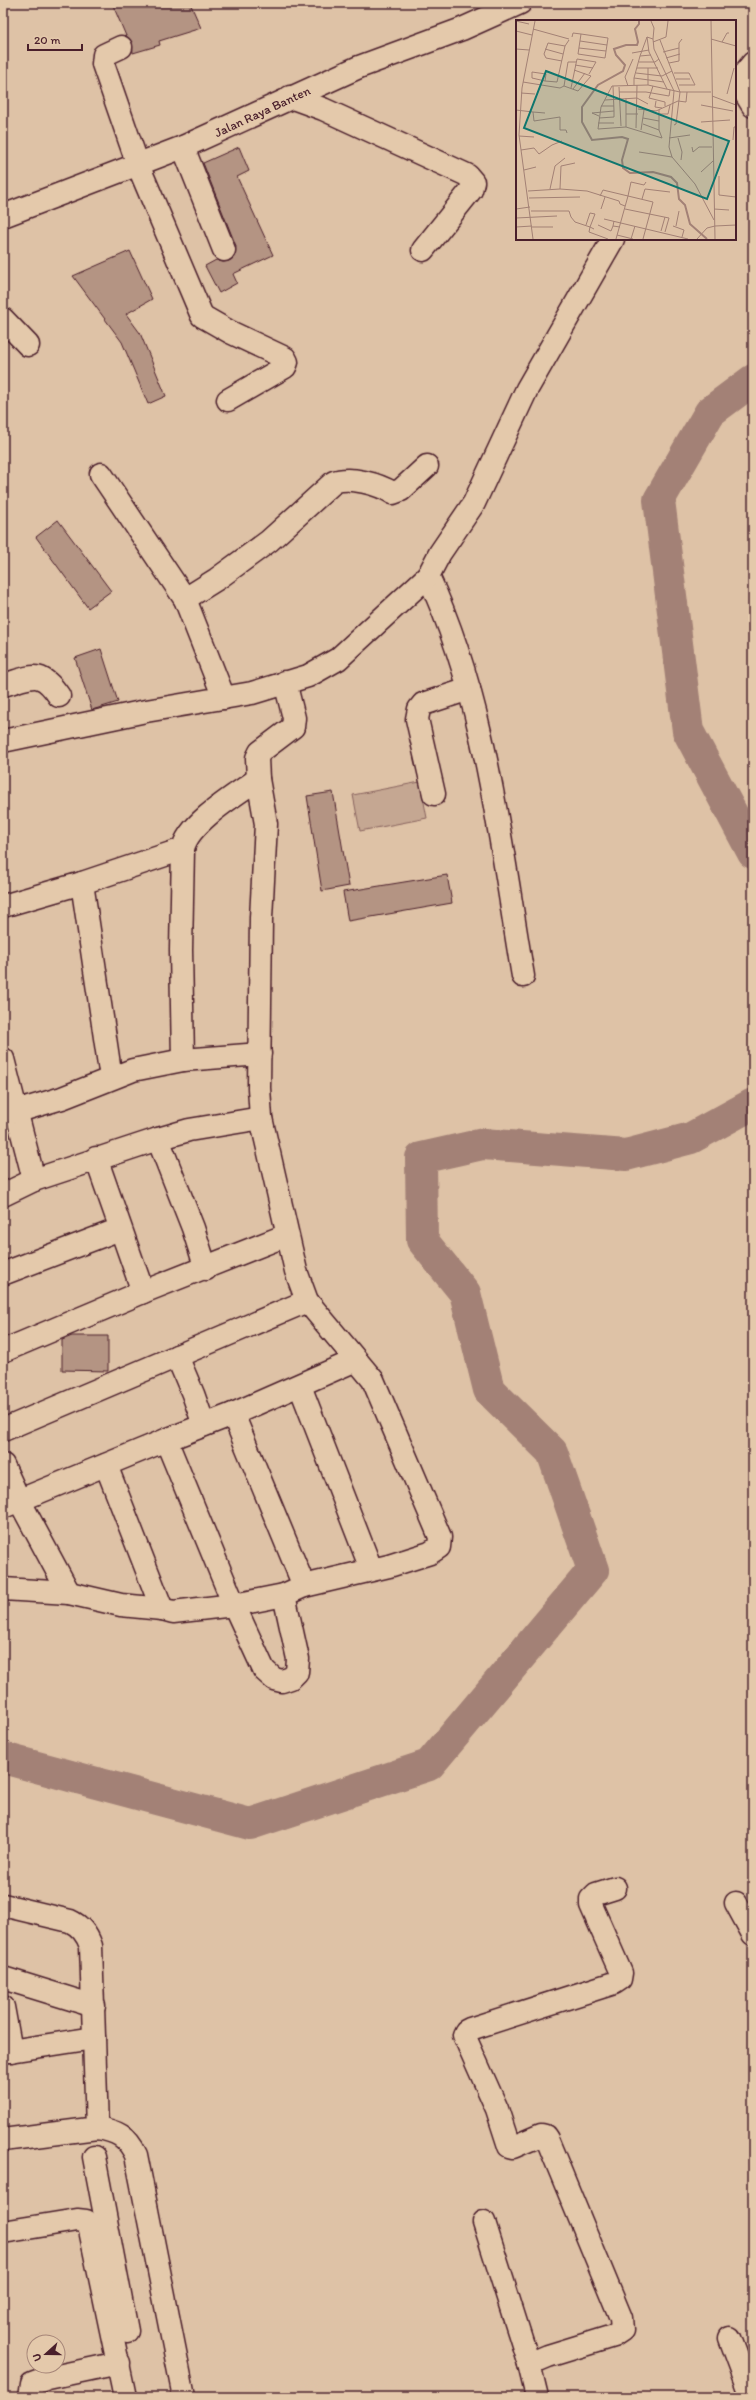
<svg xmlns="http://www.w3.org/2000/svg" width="756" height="2400" font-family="Itim,sans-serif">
  <rect width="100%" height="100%" fill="#dec2a6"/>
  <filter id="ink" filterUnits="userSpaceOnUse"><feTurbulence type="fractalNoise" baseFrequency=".025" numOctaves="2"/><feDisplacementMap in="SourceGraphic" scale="8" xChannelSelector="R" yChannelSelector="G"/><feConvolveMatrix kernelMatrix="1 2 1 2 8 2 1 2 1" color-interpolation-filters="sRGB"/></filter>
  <g filter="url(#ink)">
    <!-- green -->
    <polygon fill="#c5a792" stroke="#88635e" points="420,782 427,818 360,831 353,795"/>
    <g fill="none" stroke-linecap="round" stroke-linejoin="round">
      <!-- river -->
      <g stroke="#a38176" stroke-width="32">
        <polyline points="753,380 710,412 659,500 688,731 753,853"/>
        <polyline points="3,1758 250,1824 429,1765 593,1570 552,1452 489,1390 465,1293 422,1240 421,1158 483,1144 626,1155 691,1138 753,1104"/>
      </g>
    </g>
    <!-- building -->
    <g fill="#b49483" stroke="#4a1f2b">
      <polygon points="112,3 190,3 201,28 159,41 160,45 133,53 132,42 126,36"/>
      <polygon points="239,147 249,171 237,177 273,255 233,274 237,283 219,293 205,266 216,260 223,262 229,261 234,257 236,246 203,163"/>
      <polygon points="130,251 152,299 126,314 140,333 166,396 148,404 122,342 73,276"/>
      <polygon points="58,520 111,591 88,608 36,537"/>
      <polygon points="101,649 118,702 92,710 75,658"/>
      <polygon points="333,792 349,886 322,891 307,796"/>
      <polygon points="447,875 452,903 348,921 343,892"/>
      <polygon points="72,1336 108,1336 108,1371 62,1370 62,1340"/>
    </g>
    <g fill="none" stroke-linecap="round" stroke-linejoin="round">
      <defs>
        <g id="minor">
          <polyline points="121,47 104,55 103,64 138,165 202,316 230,332 285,358 287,362 285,367 228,400"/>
          <polyline points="738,82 753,106"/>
          <polyline points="735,85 753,63"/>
          <polyline points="290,97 323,109 467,175 473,182 471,190 423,250"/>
          <polyline points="183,147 224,250"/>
          <polyline points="3,319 28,345"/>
          <polyline points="101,474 185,599 224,698"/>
          <path d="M428,576C486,700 500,842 523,976"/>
          <path d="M185,599L217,579L269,541L334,482C350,476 378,484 393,493L401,490L427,466"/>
          <path d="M3,685C32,677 40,668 59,696"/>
          <polyline points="3,741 146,711 252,693 308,676 338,659 428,576 440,553 474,503 527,389 613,239"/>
          <polyline points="258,779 257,758 260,752 293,727 294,718 285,682"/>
          <polyline points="434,794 417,719 419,709 423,704 469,689"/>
          <polyline points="183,849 181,950 183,1060"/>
          <polyline points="82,883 111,1078"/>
          <path d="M3,906L82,883L183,849C188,823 237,794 258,779L266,824L261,918L259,1088L261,1118L296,1271L307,1301L373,1380L440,1537L439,1547L430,1553L389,1566L304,1586L284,1595L234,1605L173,1612L162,1609L121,1605L69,1593L3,1589"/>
          <polyline points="3,1059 34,1180"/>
          <polyline points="15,1112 62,1098 133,1070 183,1060 260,1054"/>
          <polyline points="158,1139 193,1228 206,1269"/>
          <polyline points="3,1195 34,1180 158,1139 189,1130 261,1118"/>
          <polyline points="5,1273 120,1229"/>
          <polyline points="143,1292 287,1235"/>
          <polyline points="3,1351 143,1292 96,1158"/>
          <polyline points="177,1356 193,1394 204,1425"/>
          <polyline points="300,1386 368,1561 368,1570"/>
          <polyline points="233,1414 356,1360"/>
          <polyline points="3,1430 307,1301"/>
          <polyline points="3,1465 19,1500 69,1593"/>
          <polyline points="106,1465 162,1609"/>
          <polyline points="3,1507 166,1440"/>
          <polyline points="284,1595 298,1659 297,1672 291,1678 282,1681 274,1679 264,1670 234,1605 166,1440 233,1414 304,1586"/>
          <polyline points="736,1903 753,1934"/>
          <path d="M3,1905L70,1921C81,1926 87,1934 91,1946L97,2128L3,2140"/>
          <polyline points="3,1978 94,2006"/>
          <polyline points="3,2007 11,2051"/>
          <polyline points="3,2052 94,2038"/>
          <path d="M97,2128C117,2131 127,2136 136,2155L184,2397"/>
          <polyline points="94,2157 127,2331"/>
          <polyline points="484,2222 529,2364"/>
          <polyline points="3,2232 77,2220 86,2221 90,2230 125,2397"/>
          <polyline points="730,2338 752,2397"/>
          <polyline points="30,2397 32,2384 48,2378 119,2363"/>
          <polyline points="537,2397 529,2364 548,2356 613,2336 622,2330 621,2318 547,2139 545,2136 541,2135 513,2147 509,2146 497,2109 464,2035 466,2031 470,2029 614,1983 620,1979 621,1973 591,1905 591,1899 596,1894 615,1888"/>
        </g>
        <polyline id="major" points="3,216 183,147 359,67 462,29 520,3"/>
      </defs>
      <!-- minor casing -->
      <use href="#minor" stroke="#4a1f2b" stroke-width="25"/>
      <!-- major casing -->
      <use href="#major" stroke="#4a1f2b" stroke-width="25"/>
      <!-- minor -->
      <use href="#minor" stroke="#e4c9ab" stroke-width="22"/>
      <!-- major -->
      <use href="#major" stroke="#e4c9ab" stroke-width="22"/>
    </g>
  </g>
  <g text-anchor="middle" stroke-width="3.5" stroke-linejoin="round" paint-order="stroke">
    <!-- street labels -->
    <g font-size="13" fill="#4a1f2b" stroke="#e4c9ab">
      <text transform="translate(262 111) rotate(-25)" y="5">Jalan Raya Banten</text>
    </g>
  </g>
  <!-- overview -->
  <g transform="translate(516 20)">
    <rect width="220" height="220" fill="#dec2a6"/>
    <path fill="none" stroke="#a38176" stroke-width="2" d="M123,1V4L119,9L122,22L121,25H110L98,29L100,35L109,45L107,51L82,65L66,87V102L76,120L106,117L112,119L106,140L107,148L114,153L137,152L155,157L161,163L163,179L169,185L174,204L191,219"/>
    <path fill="none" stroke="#a38175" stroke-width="1" d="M0,1L13,4M135,1L138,8L137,19M195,1L199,219M17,9L53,19M0,11L16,15M56,17L57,13L65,14L62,34L89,38L92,18L65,14M131,17L137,19L138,29L158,71L153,127L156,137L179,164L198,200M131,17L133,32L151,69M195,19L220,26M144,20L164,72L160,104L158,105M64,21L91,25M137,22L150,17L152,1M206,22L211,13H213M63,28L90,31M0,29L13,30M29,29L47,34M147,32L163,28M116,33L133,30M124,36L131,17M150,38L164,34M46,41L30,38L28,34L32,23L49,26M123,42H139L143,39M153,43L163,41V23L166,19M59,45L77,48M121,48H142M58,50L75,56L62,71L48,66L52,42H60M120,53L146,56L156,51M158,53H173L179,65H163M118,58L124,36L135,35M160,59H174M29,61L30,54L16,52V58L29,61L41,62L49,26L53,20M7,62L44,68L48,66M118,65V58L148,62M132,65V48M97,66L98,91M112,66L109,57L117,39M137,66L133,78L149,82V86M103,67L105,106M55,68L61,39L80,42L73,54M57,69L69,53M103,72H130L153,76L154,70M5,73L19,74M211,74L218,48M196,76L220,85M110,78V94H122M89,80L121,78L132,84M140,81L139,87L146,88M185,85L217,91M85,86H98M122,89L140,91L162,81L170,82L171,72M0,90L17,92L18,101L44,97V110H50L51,113M143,90V110L146,118L110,107L82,109L85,87L96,66L132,65L164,72H195M17,92L29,93M110,94V107M144,94H152L154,85M83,96L76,93L98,91V97L83,98M127,98L143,101M185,102L214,100M82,103H98M127,104L143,110M120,108L121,65M125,110L128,90M3,116L18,117M153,118L174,115M162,118L166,132L165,140M217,120L218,107H220M176,127L177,132L183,127H196M5,130L18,128L23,134L36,125L46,121M123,132L156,137M8,150L20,147M185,152L197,141M203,156V175L220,177M34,169L39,146L49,138M44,169L45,146L59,143M12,171L44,169L71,171L103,181L104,184L109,186M84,176L87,170L112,176L100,219M13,178L64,177M126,179L129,169L154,172M0,189L14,187M85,189L89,177M109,189L153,198L149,212M198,189L213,190M15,191H53L55,197L59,202L74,207L79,194L74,193L70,205M0,198L41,196M88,199L172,219M98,201L97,206L104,207M82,205L95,211L97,206M157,206L168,210L166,217M160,206L163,191M199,206L220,205M0,207L16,206M16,207H37M78,209L74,207L73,212L92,219M145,211L149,197M101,215L117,219M17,219L3,115L6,68L19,1M115,219L119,206M127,219L137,182L112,176L115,162L128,165L130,162M181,219L191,208L199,206"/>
    <path fill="#0f766e" fill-opacity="0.15" stroke="#0f766e" stroke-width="2" d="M30,51L213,121L191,179L8,108Z"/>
    <rect width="220" height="220" fill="none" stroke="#4a1f2b" stroke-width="2"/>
  </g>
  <!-- margin -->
  <rect width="756" height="2400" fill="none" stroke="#e4c9ab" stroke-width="16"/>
  <rect x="8" y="8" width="740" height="2384" fill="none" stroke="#4a1f2b" stroke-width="1.5" filter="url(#ink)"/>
  <!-- north arrow -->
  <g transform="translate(46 2354) rotate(249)"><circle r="19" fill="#e4c9ab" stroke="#a68578"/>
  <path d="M0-3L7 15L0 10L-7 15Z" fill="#4a1f2b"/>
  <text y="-6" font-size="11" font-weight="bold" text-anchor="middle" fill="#4a1f2b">U</text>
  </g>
  <!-- scale -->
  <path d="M28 44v6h54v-6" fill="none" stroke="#4a1f2b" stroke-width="2"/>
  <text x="34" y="44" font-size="12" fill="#4a1f2b" stroke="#e4c9ab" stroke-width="3" paint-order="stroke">20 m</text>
</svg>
